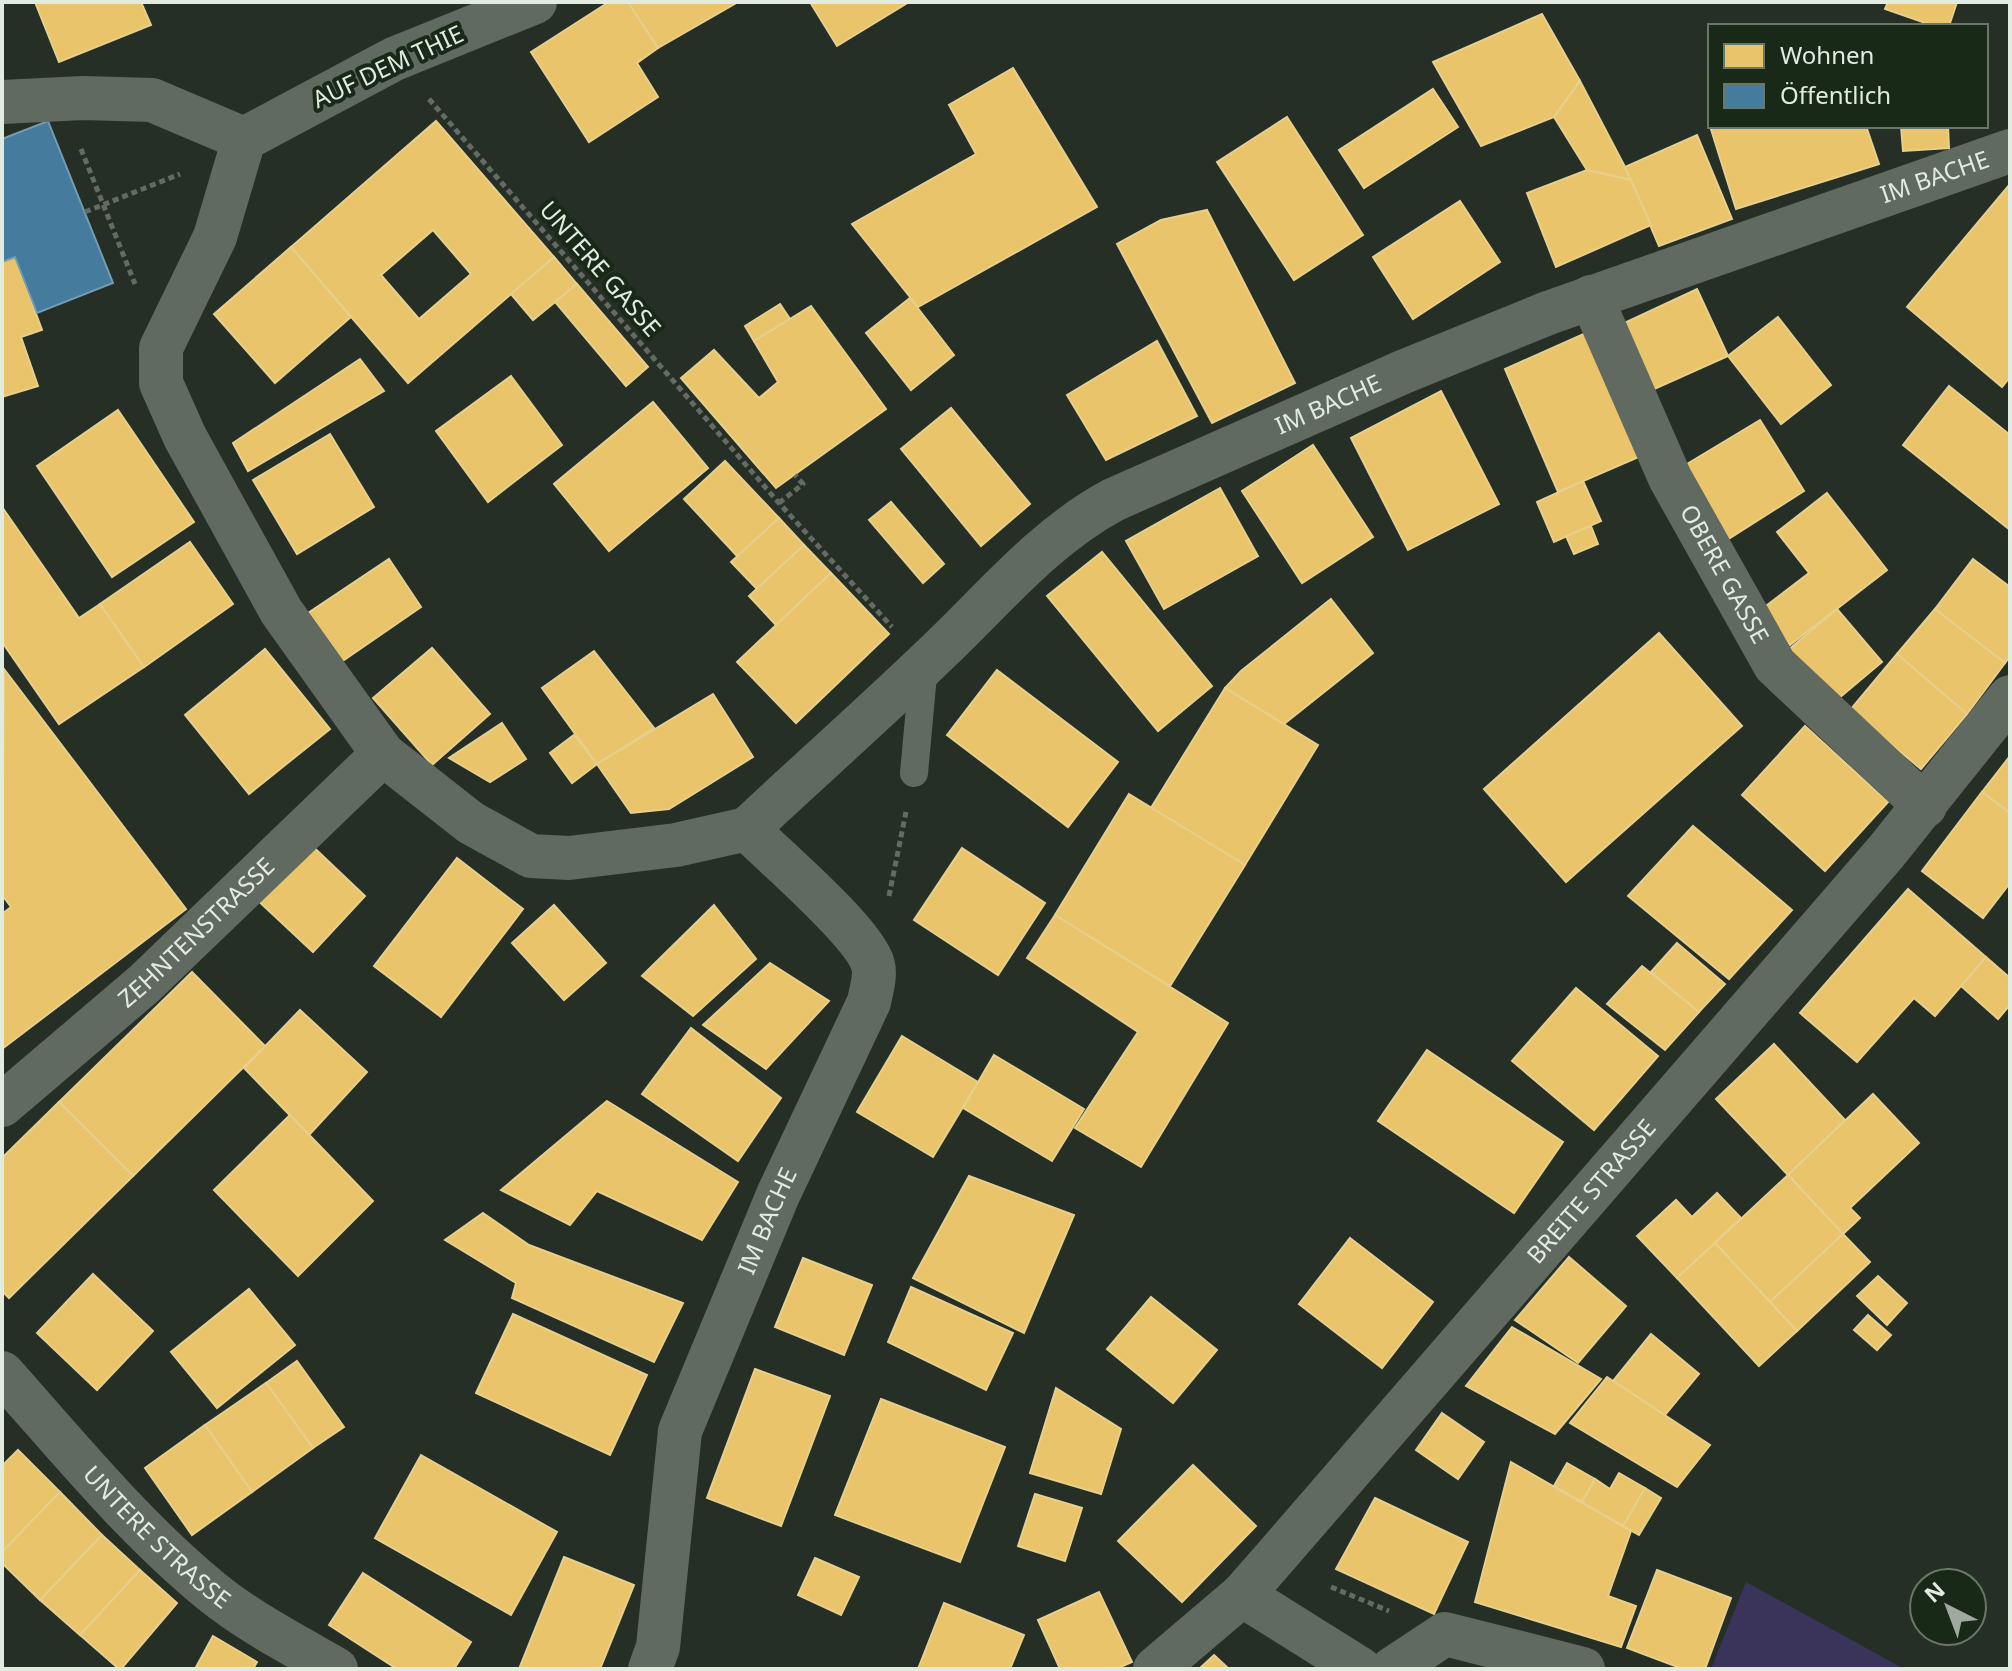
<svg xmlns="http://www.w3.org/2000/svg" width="2012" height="1671" font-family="'Noto Sans',sans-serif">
  <rect width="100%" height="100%" fill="#262f26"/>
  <!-- green -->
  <polygon fill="#3a345b" points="1746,1582 1904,1669 1711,1669"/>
  <!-- homes -->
  <g fill="#e9c46a" stroke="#e7d08d" stroke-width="2" fill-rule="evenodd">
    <polygon points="35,2 141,2 151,25 59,62"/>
    <polygon points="609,2 628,2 658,48 637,63 658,97 589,142 531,52"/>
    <polygon points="628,2 738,2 658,48"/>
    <polygon points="810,2 909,2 837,46"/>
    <polygon points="1888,2 1957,2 1949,26 1934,26 1885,9"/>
    <polygon points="1542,14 1580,81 1554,117 1481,146 1433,62"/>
    <polygon points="1013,68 1097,207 918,307 852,224 976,154 949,105"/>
    <polygon points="1580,81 1625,167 1631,180 1587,170 1554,117"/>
    <polygon points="1433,89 1458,127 1364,188 1339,150"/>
    <polygon points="1287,117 1363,235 1294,280 1217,162"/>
    <path d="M436,121L554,257L408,383L291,247ZM433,230L471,274L419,319L381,275Z"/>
    <polygon points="1710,126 1866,126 1879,164 1736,209"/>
    <polygon points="1901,126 1948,126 1949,148 1903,151"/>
    <polygon points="1697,135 1732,219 1659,246 1625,167"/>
    <polygon points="1587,170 1631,180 1651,225 1556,267 1527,193"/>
    <polygon points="2010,184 2010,377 2002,387 1907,307"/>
    <polygon points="1460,201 1500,262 1413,319 1373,257"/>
    <polygon points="1207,210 1295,383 1212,423 1117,244 1161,220"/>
    <polygon points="291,247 351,317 275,383 214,314"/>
    <polygon points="15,257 42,330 21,337 38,386 2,397 2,262"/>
    <polygon points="554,257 577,284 533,320 511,294"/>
    <polygon points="577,284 648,367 626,386 555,302"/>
    <polygon points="1697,289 1728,356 1650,391 1620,325"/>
    <polygon points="910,298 954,355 911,390 866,333"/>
    <polygon points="780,304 790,319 754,341 745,326"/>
    <polygon points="811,306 886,409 776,488 681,378 714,350 759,398 778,382 754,341"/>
    <polygon points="1778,317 1831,385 1781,424 1728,356"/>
    <polygon points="1588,332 1641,456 1558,492 1505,369"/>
    <polygon points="1157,341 1197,416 1106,460 1067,395"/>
    <polygon points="360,359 384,391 248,471 233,443"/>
    <polygon points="511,376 562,445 488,502 436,431"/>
    <polygon points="1949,386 2010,435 2010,530 1903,445"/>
    <polygon points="1441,391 1499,504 1408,550 1351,438"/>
    <polygon points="653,402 708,468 609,551 554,484"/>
    <polygon points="951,408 1030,504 981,546 901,449"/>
    <polygon points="118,410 194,522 112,577 37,466"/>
    <polygon points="1760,420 1804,491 1722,543 1677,470"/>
    <polygon points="330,434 374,507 297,554 253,480"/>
    <polygon points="1313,445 1373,537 1302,583 1242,491"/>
    <polygon points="725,461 779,518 738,557 684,499"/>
    <polygon points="1583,481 1601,521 1554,542 1537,502"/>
    <polygon points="1220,488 1258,556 1164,609 1126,541"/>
    <polygon points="1827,493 1887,570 1790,645 1762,609 1809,573 1777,532"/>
    <polygon points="891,502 944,564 923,583 869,520"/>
    <polygon points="2,507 79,618 100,604 144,667 59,724 2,642"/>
    <polygon points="779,518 804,545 757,589 731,562"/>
    <polygon points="1591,526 1598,544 1574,554 1566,536"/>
    <polygon points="190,542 233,604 144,667 100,604"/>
    <polygon points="804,545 831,573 776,625 749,596"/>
    <polygon points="1102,552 1212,686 1158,731 1047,596"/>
    <polygon points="389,559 421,607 341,662 308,613"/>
    <polygon points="1973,559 2010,587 2010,656 2005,663 1935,609"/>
    <polygon points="831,573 889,634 796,723 737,662"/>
    <polygon points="1331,599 1373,653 1284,724 1225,688 1241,671"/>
    <polygon points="1837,609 1882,662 1833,703 1788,650"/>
    <polygon points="1935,609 2005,663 1967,714 1897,654"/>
    <polygon points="1659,633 1742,726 1566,882 1484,789"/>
    <polygon points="432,648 490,714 432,765 373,698"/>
    <polygon points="265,649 330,729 249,794 185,715"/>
    <polygon points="594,651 654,728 597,764 542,688"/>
    <polygon points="1897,654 1967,714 1921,769 1850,710"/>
    <polygon points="4,669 186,909 2,1049 2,914 11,907 2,895"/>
    <polygon points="997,670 1118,762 1068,827 947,735"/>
    <polygon points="1225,688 1318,745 1245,865 1151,808"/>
    <polygon points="713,694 753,757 669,809 631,813 597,764"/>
    <polygon points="502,723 526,759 490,782 449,758"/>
    <polygon points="1805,726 1888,802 1825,871 1742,795"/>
    <polygon points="574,735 597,764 572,783 550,753"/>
    <polygon points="2010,756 2010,813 1982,792"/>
    <polygon points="1982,792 2010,813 2010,883 1983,918 1922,871"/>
    <polygon points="1129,794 1245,865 1170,986 1055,915"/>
    <polygon points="1693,826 1792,910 1729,979 1628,896"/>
    <polygon points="306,840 365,896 313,952 253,896"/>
    <polygon points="962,848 1045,903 998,975 914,920"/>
    <polygon points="457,858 523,909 441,1017 374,966"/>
    <polygon points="1908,889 1986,957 1935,1016 1914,998 1857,1062 1800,1013"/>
    <polygon points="554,905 606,963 564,1000 512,943"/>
    <polygon points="714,905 756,959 693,1016 642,976"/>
    <polygon points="1055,915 1228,1023 1141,1167 1075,1128 1138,1032 1027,958"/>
    <polygon points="1677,943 1725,984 1699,1012 1651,972"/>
    <polygon points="1986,957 2010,978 2010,1005 1998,1019 1961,986"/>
    <polygon points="770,963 829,1001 766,1069 703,1025"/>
    <polygon points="1642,966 1699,1012 1665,1050 1607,1004"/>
    <polygon points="192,972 265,1046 133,1176 59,1102"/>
    <polygon points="1576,988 1658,1056 1594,1130 1512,1061"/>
    <polygon points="300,1010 367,1072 309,1135 244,1068"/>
    <polygon points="691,1028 781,1098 738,1161 642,1094"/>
    <polygon points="902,1036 978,1082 933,1157 857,1112"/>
    <polygon points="1774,1044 1845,1120 1788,1175 1716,1099"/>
    <polygon points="1427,1050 1563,1142 1514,1213 1378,1121"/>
    <polygon points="994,1055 1084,1109 1052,1161 963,1108"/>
    <polygon points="1873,1094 1919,1143 1850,1208 1860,1218 1843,1234 1788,1175"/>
    <polygon points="607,1101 738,1182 702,1240 597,1191 570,1225 501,1190"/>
    <polygon points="59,1102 133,1176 9,1298 2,1291 2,1158"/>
    <polygon points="290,1115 373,1201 298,1276 214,1190"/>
    <polygon points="1788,1175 1843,1234 1770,1302 1715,1243"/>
    <polygon points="969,1176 1074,1215 1024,1333 913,1278"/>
    <polygon points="1717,1193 1741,1218 1677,1278 1637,1236 1676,1200 1692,1217"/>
    <polygon points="483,1213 529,1245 683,1303 654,1362 512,1298 516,1283 445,1240"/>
    <polygon points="1843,1234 1870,1262 1797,1331 1770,1302"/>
    <polygon points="1350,1238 1433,1302 1382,1368 1299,1304"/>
    <polygon points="1715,1243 1797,1331 1759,1366 1677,1278"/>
    <polygon points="1569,1257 1626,1306 1578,1363 1515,1320"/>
    <polygon points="803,1258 872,1285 844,1355 775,1327"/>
    <polygon points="93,1274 153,1331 97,1390 37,1333"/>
    <polygon points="1878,1276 1907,1303 1887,1325 1857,1296"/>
    <polygon points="911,1287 1013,1333 986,1390 888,1342"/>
    <polygon points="249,1289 295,1345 217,1408 171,1352"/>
    <polygon points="1151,1297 1217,1350 1173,1403 1107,1349"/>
    <polygon points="513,1314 647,1375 610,1455 476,1393"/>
    <polygon points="1868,1315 1891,1335 1877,1350 1854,1330"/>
    <polygon points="1512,1327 1601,1379 1555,1434 1466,1386"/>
    <polygon points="1651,1334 1699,1374 1665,1415 1613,1381"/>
    <polygon points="297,1361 344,1427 313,1448 266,1383"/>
    <polygon points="755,1369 830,1396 781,1526 707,1498"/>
    <polygon points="1607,1377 1710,1445 1677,1487 1570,1423"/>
    <polygon points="266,1383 313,1448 252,1492 205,1425"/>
    <polygon points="1056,1388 1121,1429 1101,1494 1030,1473"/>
    <polygon points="881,1399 1005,1447 960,1562 835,1515"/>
    <polygon points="1442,1413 1484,1442 1458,1479 1416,1450"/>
    <polygon points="205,1425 252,1492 192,1535 145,1468"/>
    <polygon points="18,1450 60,1492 2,1552 2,1466"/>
    <polygon points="421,1455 557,1532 511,1615 375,1538"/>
    <polygon points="1511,1462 1631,1531 1608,1596 1636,1606 1621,1647 1475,1602"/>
    <polygon points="1567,1463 1595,1479 1582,1502 1554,1486"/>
    <polygon points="1193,1465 1256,1526 1182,1602 1118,1541"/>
    <polygon points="1619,1473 1645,1488 1623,1526 1582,1502 1595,1479 1610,1489"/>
    <polygon points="1645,1488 1661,1498 1639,1535 1623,1526"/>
    <polygon points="60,1492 102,1535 40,1600 2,1563 2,1552"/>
    <polygon points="1035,1494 1082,1508 1065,1561 1018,1546"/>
    <polygon points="1375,1498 1468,1542 1434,1614 1336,1569"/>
    <polygon points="102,1535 140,1570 80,1635 40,1600"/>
    <polygon points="564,1557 634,1585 600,1669 519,1669"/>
    <polygon points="815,1558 859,1577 841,1615 798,1595"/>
    <polygon points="140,1570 177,1603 121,1669 119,1669 80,1635"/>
    <polygon points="1657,1570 1731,1598 1705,1669 1683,1669 1627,1648"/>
    <polygon points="363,1573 471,1642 454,1669 397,1669 329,1625"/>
    <polygon points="1099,1592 1132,1662 1116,1669 1060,1669 1038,1620"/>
    <polygon points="944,1603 1024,1635 1010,1669 918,1669"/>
    <polygon points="213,1636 257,1662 253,1669 195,1669"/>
    <polygon points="1214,1655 1229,1669 1199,1669"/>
  </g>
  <!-- public -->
  <polygon fill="#457b9d" stroke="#749db1" stroke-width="2" points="48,121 113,283 37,313 15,257 2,262 2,139"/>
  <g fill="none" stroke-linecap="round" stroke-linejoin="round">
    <!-- path -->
    <g stroke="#646b64" stroke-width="5" stroke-dasharray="6 4" stroke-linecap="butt">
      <polyline points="429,99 779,503 892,627"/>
      <polyline points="81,149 135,284"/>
      <polyline points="85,212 180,174"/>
      <polyline points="779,503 803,484 795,475"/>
      <polyline points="889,896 906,812"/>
      <polyline points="1331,1587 1389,1611"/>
    </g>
    <!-- lane -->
    <polyline stroke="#616a60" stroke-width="28" points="914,773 924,664"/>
    <!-- street -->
    <g stroke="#616a60" stroke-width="44">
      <polyline points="535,2 394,59 244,139 215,237 161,348 161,383 185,437 281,611 383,754 471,823 531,856 569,858 676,845 747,829"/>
      <polyline points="2,102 83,98 152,100 244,139"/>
      <path id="s1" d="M1591,297L1670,478L1775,665L1925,806"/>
      <path id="s2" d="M2,1105L144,984L383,754"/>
      <path id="s3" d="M2,1373C69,1448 133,1527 211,1591C249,1622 294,1645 336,1669"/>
      <polyline points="1242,1595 1360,1669"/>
      <path id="s4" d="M650,1669L658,1647L680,1431L778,1195L869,1002C871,991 876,976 873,965C865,933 774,856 747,829C812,768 879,709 943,647C997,595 1046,536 1113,500L1403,372L1548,313L2010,151"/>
      <path id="s5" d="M1155,1669L1242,1595L1271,1562L1886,852L2010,697"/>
      <polyline points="1392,1669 1445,1634 1583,1669"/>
    </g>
  </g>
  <g text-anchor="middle" stroke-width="8" stroke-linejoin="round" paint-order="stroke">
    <!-- street labels -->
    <g font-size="24" fill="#e1ebe0" stroke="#192918">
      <text transform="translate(388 67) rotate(-25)" y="8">AUF DEM THIE</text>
      <text dy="8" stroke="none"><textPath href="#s4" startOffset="2310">IM BACHE</textPath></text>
      <text transform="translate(600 269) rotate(49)" y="8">UNTERE GASSE</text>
      <text dy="8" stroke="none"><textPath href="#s4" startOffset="1662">IM BACHE</textPath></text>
      <text dy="8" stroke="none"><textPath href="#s1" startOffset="308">OBERE GASSE</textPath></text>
      <text dy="8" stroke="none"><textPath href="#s2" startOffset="260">ZEHNTENSTRASSE</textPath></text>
      <text dy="8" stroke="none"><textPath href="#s5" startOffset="648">BREITE STRASSE</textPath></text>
      <text dy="8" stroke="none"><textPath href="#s4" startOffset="468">IM BACHE</textPath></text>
      <text dy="8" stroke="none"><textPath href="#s3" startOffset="226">UNTERE STRASSE</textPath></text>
    </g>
  </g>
  <!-- border -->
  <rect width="2012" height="1671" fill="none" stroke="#e1ebe0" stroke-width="8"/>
  <!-- legend -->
  <rect x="1708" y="24" width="280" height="104" fill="#192918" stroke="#697768" stroke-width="2"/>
  <rect x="1724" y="44" width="40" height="24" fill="#e9c46a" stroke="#697768" stroke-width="2"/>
  <text x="1780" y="64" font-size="24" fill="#e1ebe0">Wohnen</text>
  <rect x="1724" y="84" width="40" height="24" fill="#457b9d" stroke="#697768" stroke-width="2"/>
  <text x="1780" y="104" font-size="24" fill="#e1ebe0">Öffentlich</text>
  <!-- north arrow -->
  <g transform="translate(1948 1607) rotate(318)"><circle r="38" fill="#192918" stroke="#697768" stroke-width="2"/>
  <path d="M0-6L14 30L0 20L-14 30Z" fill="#a0a99f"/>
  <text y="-12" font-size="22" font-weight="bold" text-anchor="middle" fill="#e1ebe0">N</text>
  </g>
</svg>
